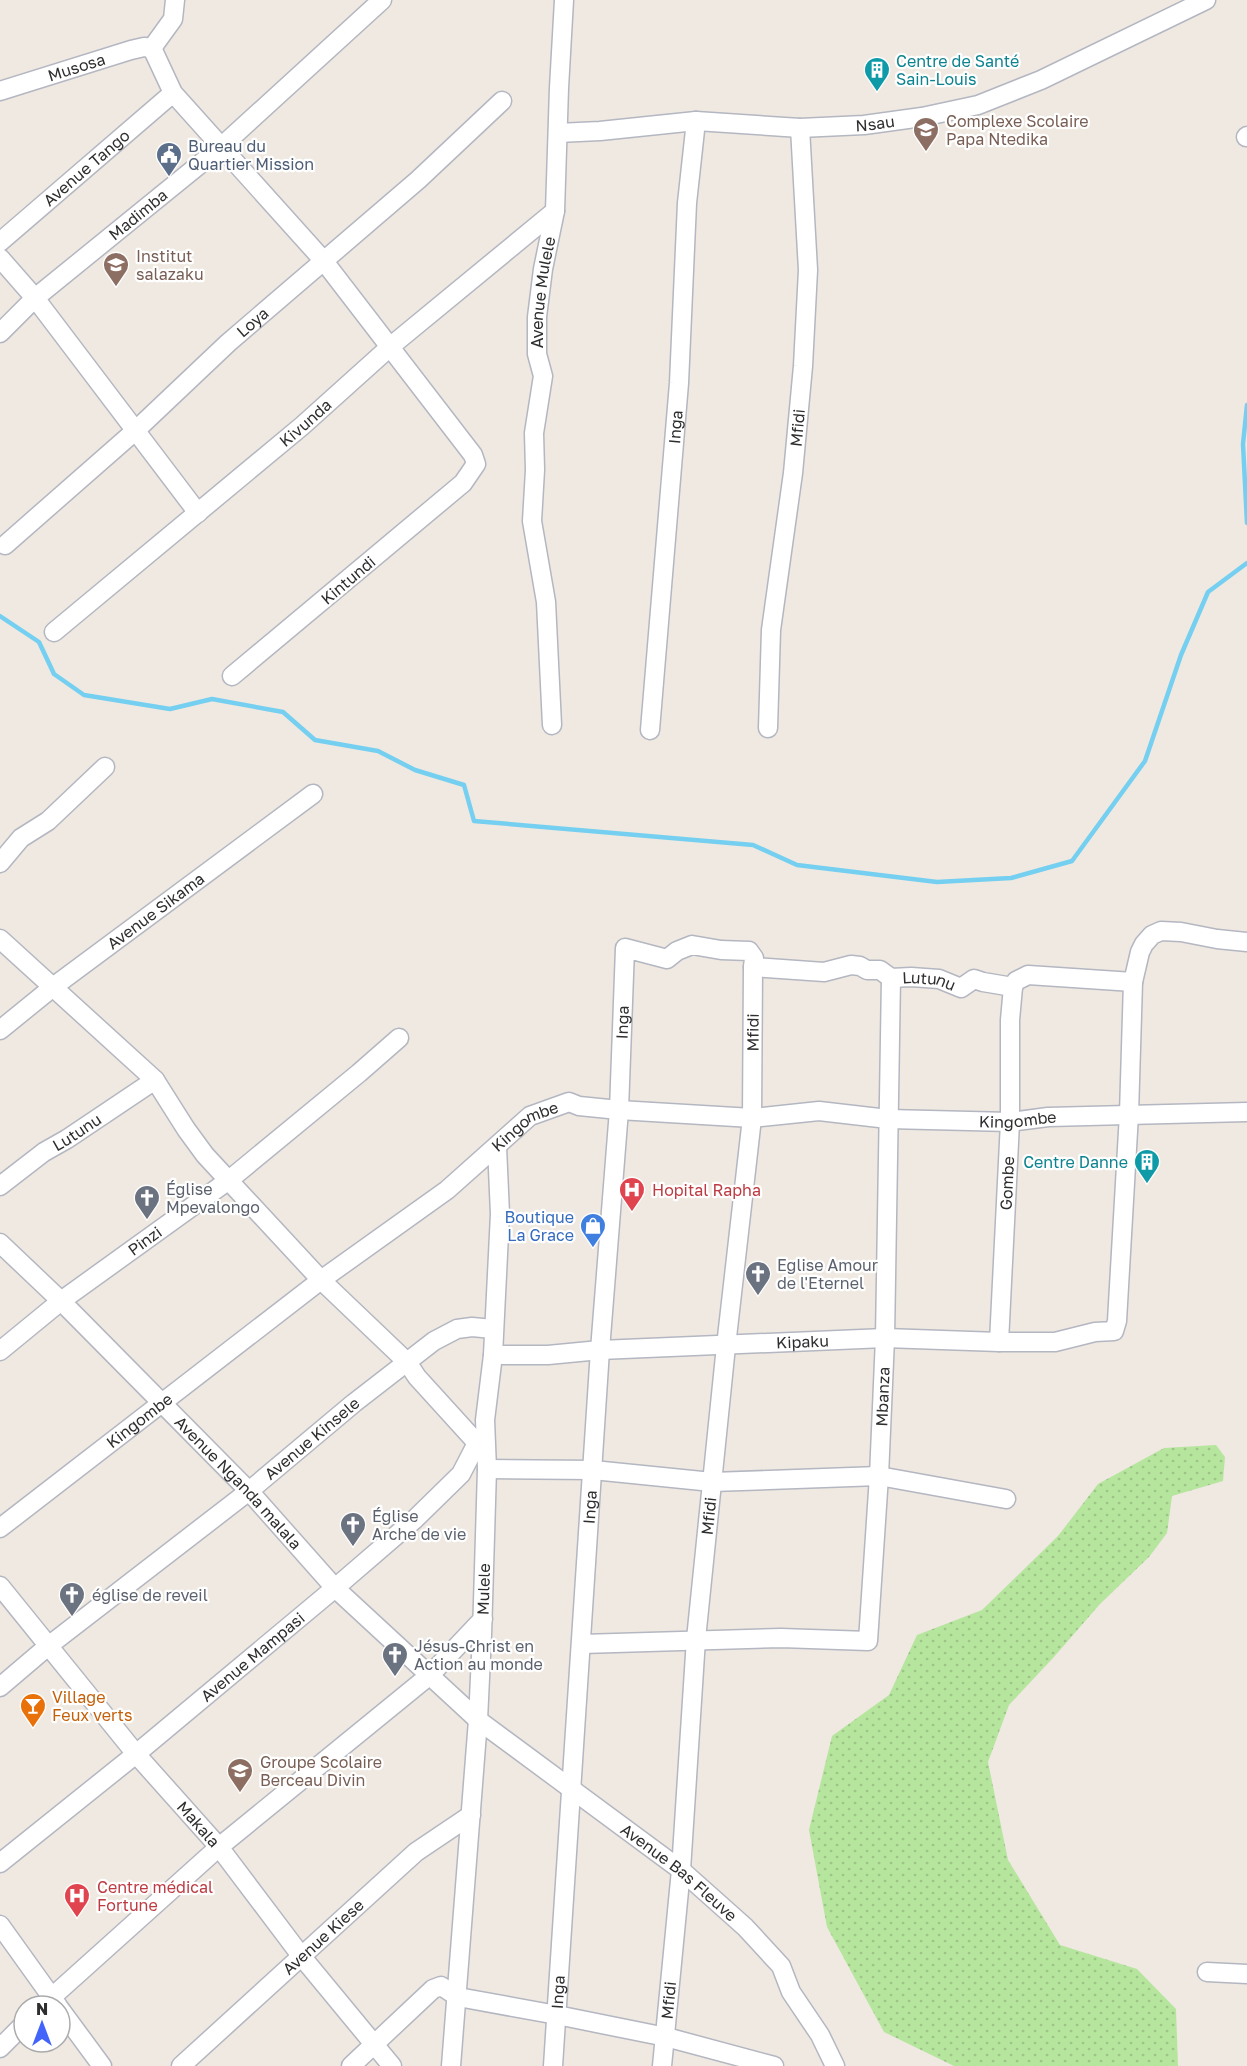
<svg xmlns="http://www.w3.org/2000/svg" width="1247" height="2066" font-family="'Golos Text',sans-serif">
  <defs>
    <pattern id="green-dots" width="8" height="8" patternUnits="userSpaceOnUse" patternTransform="scale(1.5)"><rect width="8" height="8" fill="#b6e59e"/><path d="M2 2h.1M6 6h.1" fill="none" stroke="#9dc588" stroke-width="1.8" stroke-linecap="round"/></pattern>
  </defs>
  <rect width="100%" height="100%" fill="#efe9e1"/>
  <!-- green -->
  <polygon fill="url(#green-dots)" points="1216,1445 1225,1457 1223,1481 1172,1496 1167,1533 1149,1557 1100,1604 1053,1658 1009,1705 988,1762 1008,1860 1060,1945 1137,1969 1176,2009 1178,2066 954,2066 884,2032 827,1927 809,1830 832,1736 889,1695 917,1635 982,1610 1058,1536 1098,1484 1164,1448"/>
  <g fill="none" stroke-linecap="round" stroke-linejoin="round">
    <!-- stream -->
    <g stroke="#75cff0" stroke-width="4.5">
      <polyline points="1247,405 1243,444 1247,523"/>
      <polyline points="0,616 39,642 54,674 84,695 170,709 212,699 283,712 315,740 378,751 415,770 464,785 474,821 753,845 797,865 937,882 1011,878 1072,861 1145,761 1181,655 1208,592 1247,563"/>
    </g>
    <defs>
      <g id="minor">
        <polyline points="152,48 173,93 323,260 473,455 476,464 463,483 232,676"/>
        <polyline points="152,48 173,19 175,0"/>
        <path id="s1" d="M0,91L131,50L144,47L152,48"/>
        <path id="s2" d="M558,133L600,131L696,121L800,128L864,125L922,117L978,105L1041,80L1206,0"/>
        <polyline points="1246,137 1247,136"/>
        <path id="s3" d="M0,242L173,93"/>
        <polyline points="0,258 35,298 198,513"/>
        <path id="s4" d="M0,333L35,298L221,147L382,0"/>
        <path id="s5" d="M5,545L135,431L228,343L418,180L502,101"/>
        <path id="s6" d="M54,632L302,426L391,346L555,211"/>
        <path id="s7" d="M552,725L546,602L532,521L535,470L534,433L543,376L537,354V317L543,269L555,211L559,88L564,0"/>
        <path id="s8" d="M768,728L771,630L793,473L803,366L808,270L800,128"/>
        <path id="s9" d="M650,730L679,383L687,203L696,121"/>
        <polyline points="0,863 21,838 48,821 105,767"/>
        <polyline points="0,939 155,1080 186,1129 205,1155 321,1280 407,1362 417,1377 477,1443"/>
        <path id="s10" d="M0,1030L53,987L313,794"/>
        <path id="s11" d="M0,1186L44,1152L67,1139L155,1080"/>
        <path id="s12" d="M0,1243L61,1301L249,1491L335,1588L478,1720L681,1870L745,1927L781,1966L791,1992L820,2035L835,2066"/>
        <path id="s13" d="M999,1342L1010,1122V1020L1013,987"/>
        <path id="s14" d="M0,1351L61,1301L229,1180L359,1073L399,1038"/>
        <path id="s15" d="M493,1355H548L600,1350L885,1338L999,1342H1055L1095,1332L1114,1331L1117,1321L1129,1114L1133,982"/>
        <polyline points="487,1469 593,1470 712,1482 879,1476 1006,1499"/>
        <path id="s16" d="M0,1528L321,1280L447,1190L530,1116L569,1102L579,1106L619,1110L752,1118L819,1111L888,1119L1010,1122L1048,1117L1247,1112"/>
        <path id="s17" d="M0,1586L136,1754L219,1847L302,1957L392,2066"/>
        <path id="s18" d="M582,1644L781,1638L868,1641L879,1476L885,1338L891,978"/>
        <path id="s19" d="M0,1687L47,1647L249,1491L354,1403L434,1341L457,1329L472,1327L493,1329"/>
        <path id="s20" d="M0,1863L136,1754L335,1588L414,1520L461,1474L477,1443L483,1435"/>
        <polyline points="0,1925 58,2006"/>
        <polyline points="1207,1972 1247,1974"/>
        <polyline points="42,2006 219,1847 430,1675 483,1619"/>
        <polyline points="60,2009 102,2066"/>
        <polyline points="0,2048 24,2024"/>
        <path id="s21" d="M181,2066L416,1852L471,1815"/>
        <polyline points="351,2066 433,1989 441,1986 458,1997 557,2015 666,2037 774,2066"/>
        <path id="s22" d="M451,2066L478,1720L482,1635L487,1469L485,1420L493,1355L500,1214L497,1147"/>
        <path id="s23" d="M553,2066L600,1350L619,1110L625,948L667,959L677,951L692,945L721,950L749,951L754,958L753,967L824,972L851,965L860,966L867,970H880L891,978L911,977L939,979L961,988L974,979L983,982L1013,987L1016,981L1028,975L1133,982L1140,952L1144,944L1152,935L1161,931L1181,932L1217,939L1247,942"/>
        <path id="s24" d="M662,2066L681,1870L696,1639L726,1346L752,1118L753,967"/>
      </g>
    </defs>
    <!-- minor casing -->
    <use href="#minor" stroke="#b4b7c1" stroke-width="21"/>
    <!-- minor -->
    <use href="#minor" stroke="#fff" stroke-width="18"/>
  </g>
  <!-- icons -->
  <defs>
    <symbol id="building-pin" viewBox="-11 -11 22 30"><path d="M0 17L-7.5 6A9.5 9.5 0 1 1 7.5 6Z" fill="#0f9aa8" stroke="#fff"/><path d="M-4-6H4V6H1V3H-1V6H-4ZM-2.5-4.3h1.7v1.8h-1.7ZM.8-4.3h1.7v1.8H.8ZM-2.5-1h1.7V.8h-1.7ZM.8-1h1.7V.8H.8Z" fill="#fff"/></symbol>
    <symbol id="school-pin" viewBox="-11 -11 22 30"><path d="M0 17L-7.5 6A9.5 9.5 0 1 1 7.5 6Z" fill="#8d6e63" stroke="#fff"/><path d="M0-5L7-2L0 1L-7-2ZM-4 1L0 2.5L4 1V4Q0 6-4 4Z" fill="#fff"/></symbol>
    <symbol id="civic-pin" viewBox="-11 -11 22 30"><path d="M0 17L-7.5 6A9.5 9.5 0 1 1 7.5 6Z" fill="#5c6f8a" stroke="#fff"/><path d="M-.6-6.5H3V-4.5H.6V-3L4-1V1h2V6H-6V1h2V-1L-.6-3ZM-1.2 2.5V6h2.4V2.5Z" fill="#fff"/></symbol>
    <symbol id="hospital-pin" viewBox="-11 -11 22 30"><path d="M0 17L-7.5 6A9.5 9.5 0 1 1 7.5 6Z" fill="#e0444e" stroke="#fff"/><path d="M-5-5h3v3.5h4V-5h3V5h-3V1.5h-4V5h-3Z" fill="#fff"/></symbol>
    <symbol id="church-pin" viewBox="-11 -11 22 30"><path d="M0 17L-7.5 6A9.5 9.5 0 1 1 7.5 6Z" fill="#6b7280" stroke="#fff"/><path d="M-1.2-6h2.4v3.5h3.3v2.4h-3.3V6h-2.4V-.1h-3.3v-2.4h3.3Z" fill="#fff"/></symbol>
    <symbol id="shop-pin" viewBox="-11 -11 22 30"><path d="M0 17L-7.5 6A9.5 9.5 0 1 1 7.5 6Z" fill="#3f7fe0" stroke="#fff"/><path d="M-5-2.5h2.3a2.7 3.5 0 0 1 5.4 0H5L5.5 6h-11ZM-1.5-2.5h3a1.5 2.3 0 0 0-3 0Z" fill="#fff"/></symbol>
    <symbol id="bar-pin" viewBox="-11 -11 22 30"><path d="M0 17L-7.5 6A9.5 9.5 0 1 1 7.5 6Z" fill="#e8710a" stroke="#fff"/><path d="M-6-5H6L.8 .8V4.5H3.5V6h-7V4.5H-.8V.8Z" fill="#fff"/></symbol>
  </defs>
  <g fill-rule="evenodd">
    <use href="#building-pin" x="862" y="55" width="30" height="40"/>
    <use href="#school-pin" x="911" y="115" width="30" height="40"/>
    <use href="#civic-pin" x="154" y="140" width="30" height="40"/>
    <use href="#school-pin" x="101" y="250" width="30" height="40"/>
    <use href="#building-pin" x="1132" y="1147" width="30" height="40"/>
    <use href="#hospital-pin" x="617" y="1175" width="30" height="40"/>
    <use href="#church-pin" x="132" y="1183" width="30" height="40"/>
    <use href="#shop-pin" x="578" y="1211" width="30" height="40"/>
    <use href="#church-pin" x="743" y="1259" width="30" height="40"/>
    <use href="#church-pin" x="338" y="1510" width="30" height="40"/>
    <use href="#church-pin" x="57" y="1580" width="30" height="40"/>
    <use href="#church-pin" x="380" y="1640" width="30" height="40"/>
    <use href="#bar-pin" x="18" y="1691" width="30" height="40"/>
    <use href="#school-pin" x="225" y="1756" width="30" height="40"/>
    <use href="#hospital-pin" x="62" y="1881" width="30" height="40"/>
  </g>
  <g text-anchor="middle" stroke-width="4.5" stroke-linejoin="round" paint-order="stroke">
    <!-- culture labels -->
    <g font-size="16" fill="#0d838f" stroke="#fff" text-anchor="start">
      <text x="896" y="67">Centre de Santé<tspan x="896" dy="18">Sain-Louis</tspan></text>
      <text x="1128" y="1168" text-anchor="end">Centre Danne</text>
    </g>
    <!-- street labels -->
    <g font-size="16" fill="#2e2e2e" stroke="#fff">
      <text dy="6" stroke="none"><textPath href="#s1" startOffset="80">Musosa</textPath></text>
      <text dy="6" stroke="none"><textPath href="#s2" startOffset="318">Nsau</textPath></text>
      <text dy="6" stroke="none"><textPath href="#s3" startOffset="114">Avenue Tango</textPath></text>
      <text dy="6" stroke="none"><textPath href="#s4" startOffset="182">Madimba</textPath></text>
      <text dy="6" stroke="none"><textPath href="#s7" startOffset="436">Avenue Mulele</textPath></text>
      <text dy="6" stroke="none"><textPath href="#s5" startOffset="333">Loya</textPath></text>
      <text dy="6" stroke="none"><textPath href="#s6" startOffset="327">Kivunda</textPath></text>
      <text dy="6" stroke="none"><textPath href="#s9" startOffset="304">Inga</textPath></text>
      <text dy="6" stroke="none"><textPath href="#s8" startOffset="302">Mfidi</textPath></text>
      <text transform="translate(348 580) rotate(-40)" y="6">Kintundi</text>
      <text dy="6" stroke="none"><textPath href="#s10" startOffset="196">Avenue Sikama</textPath></text>
      <text dy="6" stroke="none"><textPath href="#s23" startOffset="1449">Lutunu</textPath></text>
      <text dy="6" stroke="none"><textPath href="#s23" startOffset="1046">Inga</textPath></text>
      <text dy="6" stroke="none"><textPath href="#s24" startOffset="1038">Mfidi</textPath></text>
      <text dy="6" stroke="none"><textPath href="#s16" startOffset="1164">Kingombe</textPath></text>
      <text dy="6" stroke="none"><textPath href="#s16" startOffset="662">Kingombe</textPath></text>
      <text dy="6" stroke="none"><textPath href="#s11" startOffset="94">Lutunu</textPath></text>
      <text dy="6" stroke="none"><textPath href="#s13" startOffset="159">Gombe</textPath></text>
      <text dy="6" stroke="none"><textPath href="#s14" startOffset="182">Pinzi</textPath></text>
      <text dy="6" stroke="none"><textPath href="#s15" startOffset="310">Kipaku</textPath></text>
      <text dy="6" stroke="none"><textPath href="#s18" startOffset="531">Mbanza</textPath></text>
      <text dy="6" stroke="none"><textPath href="#s16" startOffset="176">Kingombe</textPath></text>
      <text dy="6" stroke="none"><textPath href="#s19" startOffset="399">Avenue Kinsele</textPath></text>
      <text dy="6" stroke="none"><textPath href="#s12" startOffset="338">Avenue Nganda malala</textPath></text>
      <text dy="6" stroke="none"><textPath href="#s23" startOffset="560">Inga</textPath></text>
      <text dy="6" stroke="none"><textPath href="#s24" startOffset="552">Mfidi</textPath></text>
      <text dy="6" stroke="none"><textPath href="#s22" startOffset="478">Mulele</textPath></text>
      <text dy="6" stroke="none"><textPath href="#s20" startOffset="326">Avenue Mampasi</textPath></text>
      <text dy="6" stroke="none"><textPath href="#s17" startOffset="310">Makala</textPath></text>
      <text dy="6" stroke="none"><textPath href="#s12" startOffset="928">Avenue Bas Fleuve</textPath></text>
      <text dy="6" stroke="none"><textPath href="#s21" startOffset="192">Avenue Kiese</textPath></text>
      <text dy="6" stroke="none"><textPath href="#s23" startOffset="74">Inga</textPath></text>
      <text dy="6" stroke="none"><textPath href="#s24" startOffset="66">Mfidi</textPath></text>
    </g>
    <!-- education labels -->
    <g font-size="16" fill="#785e54" stroke="#fff" text-anchor="start">
      <text x="946" y="127">Complexe Scolaire<tspan x="946" dy="18">Papa Ntedika</tspan></text>
      <text x="136" y="262">Institut<tspan x="136" dy="18">salazaku</tspan></text>
      <text x="260" y="1768">Groupe Scolaire<tspan x="260" dy="18">Berceau Divin</tspan></text>
    </g>
    <!-- service labels -->
    <g font-size="16" fill="#4e5e75" stroke="#fff" text-anchor="start">
      <text x="188" y="152">Bureau du<tspan x="188" dy="18">Quartier Mission</tspan></text>
    </g>
    <!-- worship labels -->
    <g font-size="16" fill="#5b616d" stroke="#fff" text-anchor="start">
      <text x="166" y="1195">Église<tspan x="166" dy="18">Mpevalongo</tspan></text>
      <text x="777" y="1271">Eglise Amour<tspan x="777" dy="18">de l'Eternel</tspan></text>
      <text x="372" y="1522">Église<tspan x="372" dy="18">Arche de vie</tspan></text>
      <text x="92" y="1601">église de reveil</text>
      <text x="414" y="1652">Jésus-Christ en<tspan x="414" dy="18">Action au monde</tspan></text>
    </g>
    <!-- health labels -->
    <g font-size="16" fill="#be3a42" stroke="#fff" text-anchor="start">
      <text x="652" y="1196">Hopital Rapha</text>
      <text x="97" y="1893">Centre médical<tspan x="97" dy="18">Fortune</tspan></text>
    </g>
    <!-- shop labels -->
    <g font-size="16" fill="#366cbe" stroke="#fff" text-anchor="end">
      <text x="574" y="1223">Boutique<tspan x="574" dy="18">La Grace</tspan></text>
    </g>
    <!-- food labels -->
    <g font-size="16" fill="#c56008" stroke="#fff" text-anchor="start">
      <text x="52" y="1703">Village<tspan x="52" dy="18">Feux verts</tspan></text>
    </g>
  </g>
  <!-- north arrow -->
  <g transform="translate(42 2024)"><circle r="28" fill="#ffffff" stroke="#ababab" stroke-width="1.5"/>
  <path d="M0-4.5L10 22L0 15L-10 22Z" fill="#4264fb"/>
  <text y="-9" font-size="16" font-weight="bold" text-anchor="middle" fill="#2e2e2e">N</text>
  </g>
</svg>
